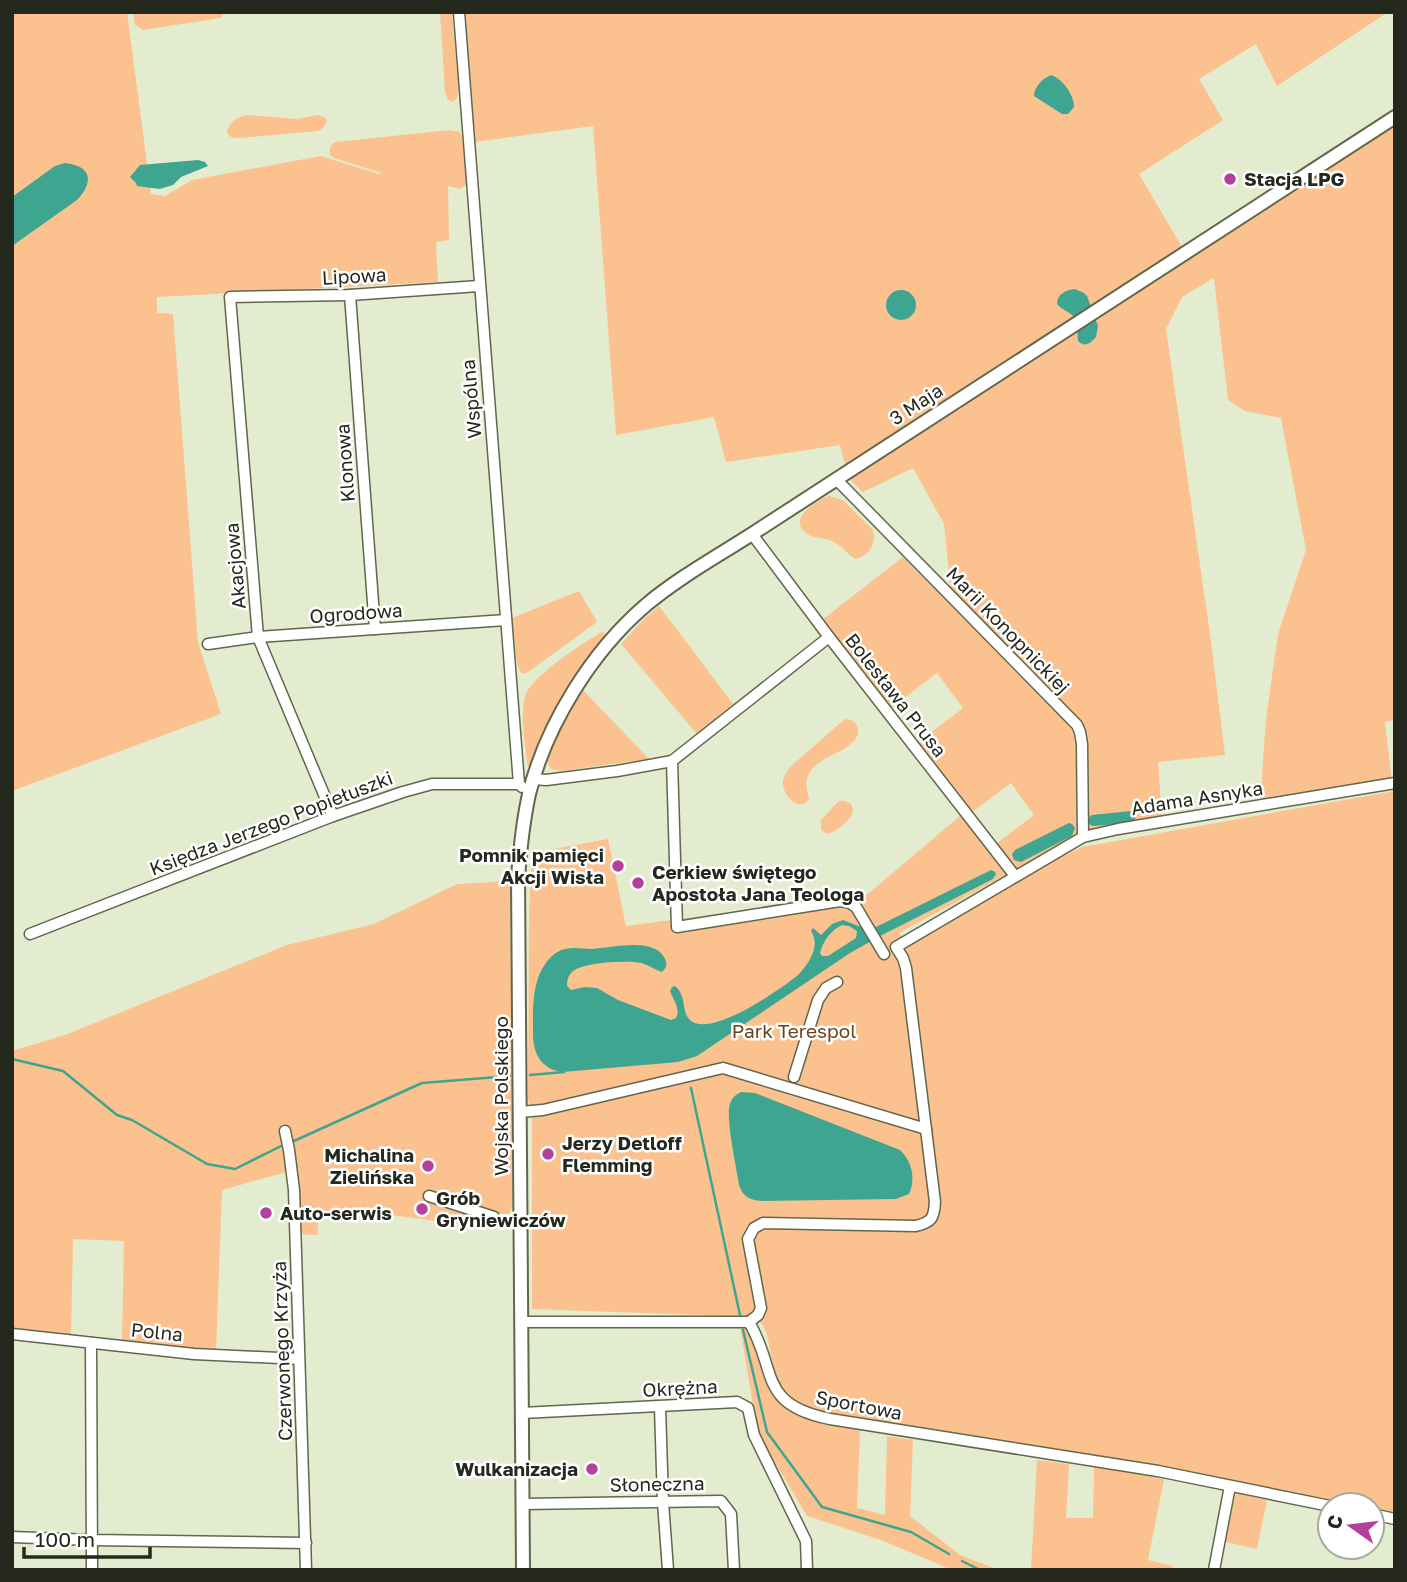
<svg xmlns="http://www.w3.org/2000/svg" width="1407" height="1582" font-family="'Golos Text',sans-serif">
  <rect width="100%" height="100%" fill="#e4eccf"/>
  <!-- green -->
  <g fill="#fbc18e">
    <path d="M12,12H127L151,194L165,196L192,180L321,156L379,174L382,173L334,158L330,155C329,149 330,144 336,142L450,130L459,132L462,135L467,180L466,185L460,189L448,186L449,240L436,242L438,282L157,297V313L173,314L198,642L221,714L12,791Z"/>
    <polygon points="133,12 225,12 221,18 143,30 135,25"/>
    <polygon points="440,12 452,12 459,91 457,98 453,102 448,100 445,92"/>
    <polygon points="465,12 1388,12 1277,86 1256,44 1199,79 1223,120 1139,174 1182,247 857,459 845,464 840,445 726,462 714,417 616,435 593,126 475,142"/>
    <path d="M247,115L297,119L318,115L326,118L327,121L323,128L318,131L240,138C234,138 228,138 227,131C231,121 237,117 247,115Z"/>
    <path d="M1395,125V720L1385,722L1392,781L1260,804L1266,719L1278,634L1306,550L1281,418L1245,411L1228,400L1214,278L1182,297L1166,329L1211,641L1225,755L1158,762L1162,818L1089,831L1086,829V737C1084,723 1075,715 1064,706L1058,712C1068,724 1075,732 1079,747L1077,836L899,933L909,945L1063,856L1082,847L1395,791V1515L1372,1510V1505H1346L1169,1469L818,1411C781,1396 776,1383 769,1345C767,1333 765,1325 755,1317L532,1309V1116L528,1098L529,913L532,853L608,839L626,926L868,894L961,815L988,850L1034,815L1011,783L972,812L917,743L963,708L937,673L891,708L822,620L903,557L1020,675L1029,673L951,593L944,524L913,468L863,492L849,479Z"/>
    <path d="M829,496L843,500L873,530C877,543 869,557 855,559C847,554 842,546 834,542C826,537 815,539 807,534C786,519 816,501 829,496Z"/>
    <polygon points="579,591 597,622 528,672 524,674 521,673 517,664 512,618"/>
    <polygon points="659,606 733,704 697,734 621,644 645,618"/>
    <path d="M602,632L606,634L605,638C569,680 553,714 532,765L529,767L527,762C525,743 520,716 525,697C529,678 584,642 602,632Z"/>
    <polygon points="582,689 649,759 560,771 551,769 547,761 553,743"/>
    <path d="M845,719C860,720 862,734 852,743C840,754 820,757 810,772C804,781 807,790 809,799C799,813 783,796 783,783C783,777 787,772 790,767Z"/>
    <path d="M839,801H844L851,804C853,809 854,811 851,816C847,822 833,835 826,833C824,833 823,831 821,830V820Z"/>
    <polygon points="510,881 513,1204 509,1214 489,1213 488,1228 361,1211 319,1213 317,1235 298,1234 294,1170 222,1190 216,1351 122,1342 124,1241 73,1239 71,1336 12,1330 12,1051 65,1035 287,945 374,924 457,884"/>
    <path d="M744,1326C752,1331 754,1340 757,1349C760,1358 762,1367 765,1376C781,1419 821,1422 860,1430L857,1508L885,1515L887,1436L913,1440L910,1516L960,1555L999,1570H952L881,1540L807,1516L758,1434L740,1327Z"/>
    <polygon points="1037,1460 1069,1464 1066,1518 1093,1518 1094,1466 1164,1479 1148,1560 1173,1566 1172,1570 1031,1570"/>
    <polygon points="1236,1493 1267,1500 1257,1549 1225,1542"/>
  </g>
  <!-- water -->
  <g fill="#3ea690" fill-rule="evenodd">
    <path d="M1051,75C1063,79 1074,95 1074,107L1068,114H1062L1034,96C1034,87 1043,78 1051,75Z"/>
    <polygon points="198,160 205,162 208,166 181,177 173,185 160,189 137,186 136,183 130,177 140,165"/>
    <path d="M65,163C92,166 94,182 77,200L12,246V197L55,166Z"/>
    <path d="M1075,289L1084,293L1087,296L1098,326L1096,337C1091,343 1085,348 1078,341C1077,333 1079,322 1073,316C1068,311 1062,310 1057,304C1057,294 1066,290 1075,289Z"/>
    <circle cx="901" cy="305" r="15"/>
    <polygon points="1130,811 1136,816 1134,821 1130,823 1093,826 1089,824 1088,818 1092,815"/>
    <polygon points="1069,823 1072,824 1075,828 1072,836 1021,862 1014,860 1012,854 1015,850"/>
    <path d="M991,870L995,872L996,874L993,879L882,935L850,953L697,1056L678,1062L563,1072C542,1070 533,1054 533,1034C533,1008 531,977 551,957C555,953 560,950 565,949C573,947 583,949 592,949C612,948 652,937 664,957C668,964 667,967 662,972C655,970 649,965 641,963C627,960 585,962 573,971C568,976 567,980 567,986L571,990L585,987L597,988L618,1000L671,1020L676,1018C681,1008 673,1000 670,991L672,987L675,986C687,996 681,1011 690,1020C710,1039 781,989 798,975C809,963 821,946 811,931L813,928L821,935L832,924L843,920L864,928L876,927ZM842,925L849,926L857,931L856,938L828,956H822L820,953C823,941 831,930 842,925Z"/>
    <path d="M741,1092L755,1093L900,1150C912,1161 916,1179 909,1194L896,1199L762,1201C750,1200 743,1197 739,1185C737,1169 725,1117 730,1104C732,1098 735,1095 741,1092Z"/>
  </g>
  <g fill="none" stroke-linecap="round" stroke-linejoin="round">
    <!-- stream -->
    <g stroke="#3ea690" stroke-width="2.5">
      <polyline points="12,1059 63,1071 117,1115 132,1120 207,1164 235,1169 281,1146"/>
      <polyline points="530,1075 564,1072"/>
      <polyline points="691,1088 740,1315"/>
      <polyline points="294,1141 422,1083 510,1076"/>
      <polyline points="743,1330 767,1432 822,1507 911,1532 949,1554"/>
      <polyline points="962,1561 980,1570"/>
    </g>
    <defs>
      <g id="street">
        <polyline points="459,12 519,784"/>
        <polyline points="350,295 375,629"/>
        <polyline points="836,479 1077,725 1080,732 1082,744 1083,837"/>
        <polyline points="752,534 829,637 1015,876"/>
        <polyline points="208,644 258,637 506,620"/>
        <polyline points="672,761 677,927 840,901 850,903 856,907 884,954"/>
        <polyline points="534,779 546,780 617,771 672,761 829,637"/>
        <polyline points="333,816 258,637 230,297 350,295 479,286"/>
        <polyline points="30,934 333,816 403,792 432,784 519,784 522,787"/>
        <polyline points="794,1077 818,1000 826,988 837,982"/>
        <polyline points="520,1112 543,1110 723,1068 926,1129"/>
        <polyline points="285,1131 289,1150 294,1190 306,1570"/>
        <polyline points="429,1196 494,1217"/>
        <polyline points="521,1322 749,1322"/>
        <path d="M749,1322L758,1315L761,1308L748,1239L754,1228L763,1223L916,1226C932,1222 934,1218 935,1202L906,968L903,958L896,947L1083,837L1118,829L1395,783"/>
        <path d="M749,1322C778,1371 757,1404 830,1419L1158,1471L1330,1506"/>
        <polyline points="12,1334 194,1354 299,1359"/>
        <polyline points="91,1343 92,1570"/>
        <polyline points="660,1407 663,1502 668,1570"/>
        <polyline points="522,1413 737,1402 748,1408 754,1435 806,1541 807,1570"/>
        <polyline points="522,1504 721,1501 731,1514 734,1570"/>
        <polyline points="1372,1514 1395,1519"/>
        <polyline points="12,1537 92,1540 306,1543"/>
        <polyline points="1214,1570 1230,1486"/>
      </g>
      <path id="secondary" d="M523,1570L518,878C520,850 523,822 529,794C546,725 592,651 646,605C678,578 716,557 752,534L1395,117"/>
    </defs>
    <!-- street casing -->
    <use href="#street" stroke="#60674d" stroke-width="13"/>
    <!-- secondary casing -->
    <use href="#secondary" stroke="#60674d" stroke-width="16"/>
    <!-- street -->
    <use href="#street" stroke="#fff" stroke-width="10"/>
    <!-- secondary -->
    <use href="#secondary" stroke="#fff" stroke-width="12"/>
  </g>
  <!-- markers -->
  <g fill="#b3419c" stroke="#fff" stroke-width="2.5">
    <circle cx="1230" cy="179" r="7"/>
    <circle cx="618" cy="866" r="7"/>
    <circle cx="638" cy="883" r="7"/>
    <circle cx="548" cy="1154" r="7"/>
    <circle cx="428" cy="1166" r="7"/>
    <circle cx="422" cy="1209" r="7"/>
    <circle cx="266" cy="1213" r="7"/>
    <circle cx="592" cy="1469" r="7"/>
  </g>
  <g text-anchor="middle" stroke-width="5" stroke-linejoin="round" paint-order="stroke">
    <!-- poi labels -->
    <g font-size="19" font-weight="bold" fill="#25281d" stroke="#fff" text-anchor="start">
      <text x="1244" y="186">Stacja LPG</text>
      <text x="604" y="862" text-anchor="end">Pomnik pamięci<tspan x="604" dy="22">Akcji Wisła</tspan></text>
      <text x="652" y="879">Cerkiew świętego<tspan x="652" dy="22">Apostoła Jana Teologa</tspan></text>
      <text x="562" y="1150">Jerzy Detloff<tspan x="562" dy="22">Flemming</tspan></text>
      <text x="414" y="1162" text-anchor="end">Michalina<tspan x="414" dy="22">Zielińska</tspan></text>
      <text x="436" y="1205">Grób<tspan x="436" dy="22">Gryniewiczów</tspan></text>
      <text x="280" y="1220">Auto-serwis</text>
      <text x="578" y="1476" text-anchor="end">Wulkanizacja</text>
    </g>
    <!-- street labels -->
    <g font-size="19" fill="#25281d" stroke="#fff">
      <text transform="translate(354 276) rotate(-3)" y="7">Lipowa</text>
      <text transform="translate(471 399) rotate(-95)" y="7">Wspólna</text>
      <text transform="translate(916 404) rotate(-33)" y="7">3 Maja</text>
      <text transform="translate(345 463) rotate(-94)" y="7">Klonowa</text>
      <text transform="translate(235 566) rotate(-95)" y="7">Akacjowa</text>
      <text transform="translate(356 613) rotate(-4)" y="7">Ogrodowa</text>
      <text transform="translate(1008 630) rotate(46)" y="7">Marii Konopnickiej</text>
      <text transform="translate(896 695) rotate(52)" y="7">Bolesława Prusa</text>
      <text transform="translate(1197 798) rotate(-9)" y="7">Adama Asnyka</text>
      <text transform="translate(271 823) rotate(-21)" y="7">Księdza Jerzego Popiełuszki</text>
      <text transform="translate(501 1096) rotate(-90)" y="7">Wojska Polskiego</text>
      <text transform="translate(157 1332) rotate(6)" y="7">Polna</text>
      <text transform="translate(282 1351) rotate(-92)" y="7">Czerwonego Krzyża</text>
      <text transform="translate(680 1388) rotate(-3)" y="7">Okrężna</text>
      <text transform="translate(859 1405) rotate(11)" y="7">Sportowa</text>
      <text transform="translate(657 1484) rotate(-1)" y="7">Słoneczna</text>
    </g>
    <!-- park labels -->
    <g font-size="19" fill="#6b4219" stroke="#fff">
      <text x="794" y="1038">Park Terespol</text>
    </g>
  </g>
  <!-- border -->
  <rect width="1407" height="1582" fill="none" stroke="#25281d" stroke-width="28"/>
  <!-- north arrow -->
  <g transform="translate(1351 1526) rotate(284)"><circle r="33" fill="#ffffff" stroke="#a8a9a5" stroke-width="2"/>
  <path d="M0-5L12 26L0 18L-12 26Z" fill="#b3419c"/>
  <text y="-10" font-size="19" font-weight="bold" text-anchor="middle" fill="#25281d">С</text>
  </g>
  <!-- scale -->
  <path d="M24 1547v10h126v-10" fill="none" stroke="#25281d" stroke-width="3.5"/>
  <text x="35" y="1547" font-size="21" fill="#25281d" stroke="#ffffff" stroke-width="5" paint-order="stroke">100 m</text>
</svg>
